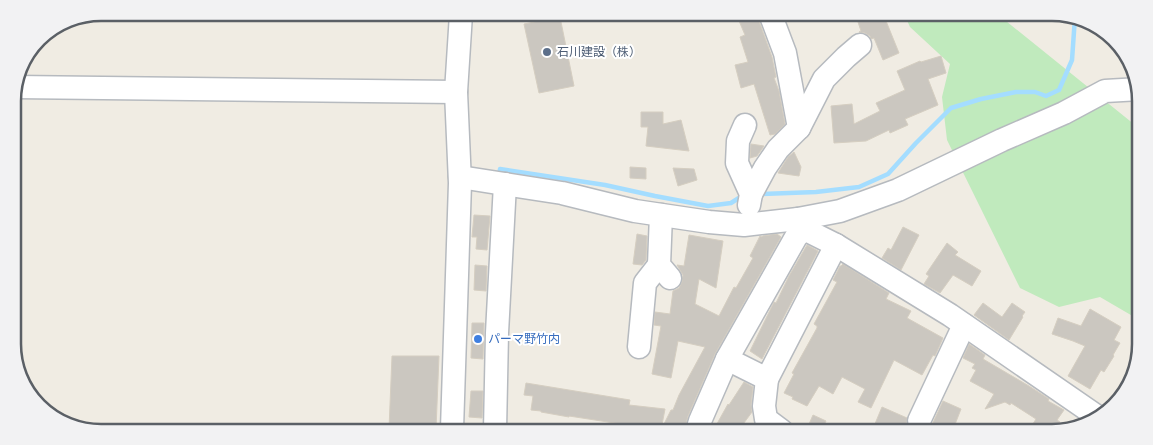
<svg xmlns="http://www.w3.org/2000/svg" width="1153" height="445" font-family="'Golos Text','Noto Sans JP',sans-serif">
  <rect width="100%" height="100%" fill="#f0ece3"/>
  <!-- green -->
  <polygon fill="#c0eabd" points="905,16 1001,17 1135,125 1139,125 1136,318 1100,297 1059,307 1020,288 947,140 942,97 950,64 910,27"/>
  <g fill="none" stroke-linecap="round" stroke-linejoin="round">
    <!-- stream -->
    <g stroke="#a4ddff" stroke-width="4.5">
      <polyline points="499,176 500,169 605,185 655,196 708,206 731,203 742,196"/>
      <polyline points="759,194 816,192 859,187 888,174 916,143 951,108 981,99 1016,92 1035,92 1046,96 1059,90 1072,60 1075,17"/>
    </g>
  </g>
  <!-- building -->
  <g fill="#cbc7c0" stroke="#d5cec1">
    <polygon points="737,16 758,16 759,21 772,57 776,77 774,78 779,91 785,124 775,134 770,135 754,84 741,88 735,65 748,62 740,37 745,35"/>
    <polygon points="856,16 884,16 899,53 883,60 874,38 871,39 870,36 865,33 859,32 861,31"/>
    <polygon points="560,17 574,86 539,93 524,24"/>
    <polygon points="941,56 946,73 928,79 938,105 905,119 908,125 890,133 889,130 866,141 834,143 831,106 852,104 854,124 880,111 876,103 905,90 897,71 920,61 921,62"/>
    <polygon points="641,112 663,112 663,124 681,120 689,151 646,146 648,127 641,127"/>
    <polygon points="751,144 764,146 757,156 750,158"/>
    <polygon points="794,152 801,167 799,176 778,173 788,157"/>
    <polygon points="630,167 646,168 646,179 630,178"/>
    <polygon points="673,168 694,169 697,180 678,186"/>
    <polygon points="474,215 490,216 487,250 476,249 477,237 472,237"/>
    <polygon points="903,227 919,235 901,270 882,258 888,248 891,250"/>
    <polygon points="637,234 647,236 646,260 642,265 633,264"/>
    <polygon points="777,234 781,237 715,354 688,416 684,431 633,430 634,426 569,416 569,417 541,412 541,411 531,410 533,396 524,395 526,383 630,400 629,405 665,409 661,430 671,410 673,410 679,395 705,347 678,341 671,378 652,374 661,326 654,325 655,312 670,314 673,291 679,288 682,282 683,275 677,265 684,266 689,235 723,241 716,288 699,279 695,304 719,316 734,287 736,288 753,258 750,256 760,236 762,237 763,236"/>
    <polygon points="947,243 958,252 955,255 981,271 972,286 953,275 940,293 924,284 929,276 926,274"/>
    <polygon points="807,245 818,251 762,359 750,351 774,302 776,303 789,276"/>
    <polygon points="843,264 889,293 886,299 911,311 907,318 943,338 935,356 933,355 922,375 894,360 871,408 858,402 865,389 842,377 833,394 819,386 807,406 792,399 793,397 784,393 794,374 792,373 817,328 817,326 814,324 837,282 833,280 840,266 841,266"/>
    <polygon points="475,265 487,266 486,291 474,290"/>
    <polygon points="983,303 1002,317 1012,303 1025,312 1022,316 1023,317 1009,340 974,315"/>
    <polygon points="1090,309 1121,327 1114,340 1120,343 1113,355 1114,356 1104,372 1101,370 1090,389 1068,376 1085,346 1073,341 1052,334 1058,318 1081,326"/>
    <polygon points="472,323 484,323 483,359 471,358"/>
    <polygon points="969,344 985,355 983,359 1029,386 1049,399 1048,401 1064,410 1057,420 1060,422 1054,432 1028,432 1036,419 1011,403 1010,405 1005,402 985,409 994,394 970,381 976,370 972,368 975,364 963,358"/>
    <polygon points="392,356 439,356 436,429 389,429"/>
    <polygon points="744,382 753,387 751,405 752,412 738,431 713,431 728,404 729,405"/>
    <polygon points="471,391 483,391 482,418 469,417"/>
    <polygon points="943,401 961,409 952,432 926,432 931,427"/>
    <polygon points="882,407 907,418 906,423 908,428 912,432 872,431"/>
    <polygon points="813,415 826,421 821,431 806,431"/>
  </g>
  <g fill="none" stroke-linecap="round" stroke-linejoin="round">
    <defs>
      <g id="minor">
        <polyline points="15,87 456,92"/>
        <polyline points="745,125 738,141 737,163 751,194 749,205"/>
        <polyline points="799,128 824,79 846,57 860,45"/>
        <polyline points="460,177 562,193 635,211 709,222 744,225 798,219 840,211 898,190 1002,140 1064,113 1105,91 1140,89"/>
        <polyline points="751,194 765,168 778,149 799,128 785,53 771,16"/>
        <polyline points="661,215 659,265 670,278"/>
        <polyline points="798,219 804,229 836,245 950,315 1098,417"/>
        <polyline points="639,347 645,283 659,265"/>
        <polyline points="727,359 767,379 836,245"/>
        <polyline points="767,379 764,406 766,419 782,431"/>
        <polyline points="919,421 964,325"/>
        <polyline points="452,429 460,183 456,92 461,14"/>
        <polyline points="495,430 497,333 505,184"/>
        <polyline points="697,431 700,421 727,359 796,237 804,229"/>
      </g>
    </defs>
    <!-- minor casing -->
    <use href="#minor" stroke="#b6babf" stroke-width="25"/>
    <!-- minor -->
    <use href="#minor" stroke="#fff" stroke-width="22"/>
  </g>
  <!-- markers -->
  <circle fill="#5c6f8a" stroke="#fff" stroke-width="2" cx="547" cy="52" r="5"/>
  <circle fill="#3f7fe0" stroke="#fff" stroke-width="2" cx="478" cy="339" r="5"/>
  <g text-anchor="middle" stroke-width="4" stroke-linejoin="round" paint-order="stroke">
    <!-- service labels -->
    <g font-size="12" fill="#4e5e75" stroke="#fff" text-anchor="start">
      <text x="557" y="56">石川建設（株）</text>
    </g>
    <!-- shop labels -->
    <g font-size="12" fill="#366cbe" stroke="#fff" text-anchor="start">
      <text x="488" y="343">パーマ野竹内</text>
    </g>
  </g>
  <!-- crop -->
  <path d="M0 0H1153V445H0ZM101 21H1052A80 80 0 0 1 1132 101V344A80 80 0 0 1 1052 424H101A80 80 0 0 1 21 344V101A80 80 0 0 1 101 21Z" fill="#f2f2f3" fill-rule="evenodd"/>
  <path fill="none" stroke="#5b6066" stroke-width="2.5" d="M101 21H1052A80 80 0 0 1 1132 101V344A80 80 0 0 1 1052 424H101A80 80 0 0 1 21 344V101A80 80 0 0 1 101 21Z"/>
</svg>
